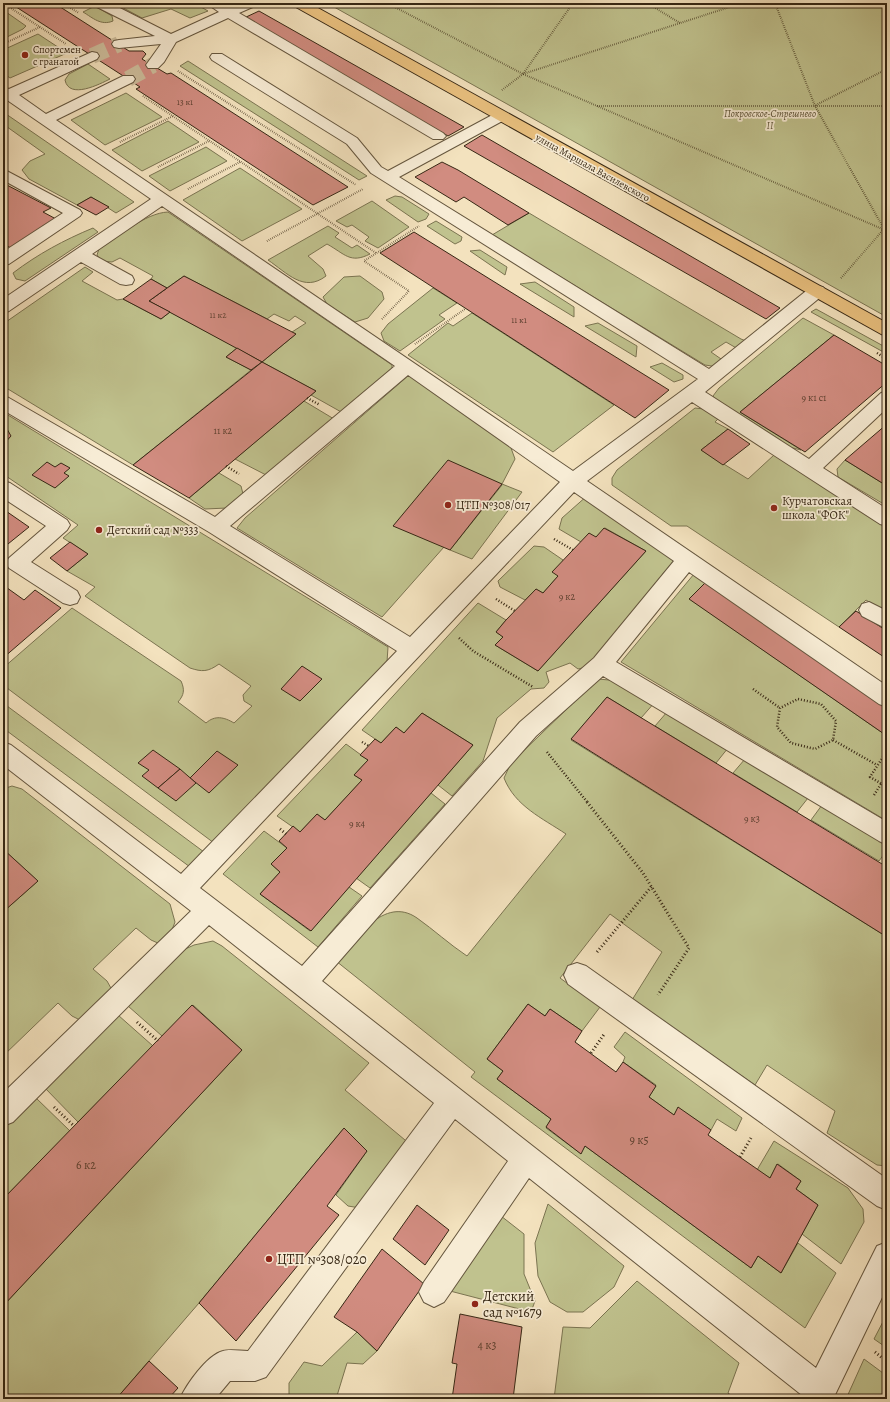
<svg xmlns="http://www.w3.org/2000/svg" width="890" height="1402" font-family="Alegreya,serif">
  <rect width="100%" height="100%" fill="#f3e2be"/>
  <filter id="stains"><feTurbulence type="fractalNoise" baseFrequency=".005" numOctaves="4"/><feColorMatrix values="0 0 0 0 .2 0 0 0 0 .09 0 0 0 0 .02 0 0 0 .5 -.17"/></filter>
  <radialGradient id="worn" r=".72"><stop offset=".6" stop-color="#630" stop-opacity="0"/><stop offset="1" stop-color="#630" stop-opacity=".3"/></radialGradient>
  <!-- green -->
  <g fill="#c0c28e" stroke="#7b7451">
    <polygon points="114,3 194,3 208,11 190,18 171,9 142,18"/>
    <polygon points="327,3 887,3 887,317 885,316"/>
    <path d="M95,6L112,16L113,21C101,26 93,18 83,12Z"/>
    <polygon points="6,12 26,26 23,29 3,39 3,13"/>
    <polygon points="38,34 67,53 10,78 3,73 3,50"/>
    <polygon points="188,61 367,176 359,180 180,66"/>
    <path d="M88,64L110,79C100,84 69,100 65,80L69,74Z"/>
    <polygon points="126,93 162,117 105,145 71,120"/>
    <polygon points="6,114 134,202 116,213 91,197 77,205 29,179 22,170 30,161 45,154 3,124 3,115"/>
    <polygon points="168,121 199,142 142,171 112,150"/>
    <polygon points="206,147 227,161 170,191 149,176"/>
    <polygon points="240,168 302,209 242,241 183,200"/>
    <polygon points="395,196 402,197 429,214 426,219 418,222 386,200"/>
    <polygon points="372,201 409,227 378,248 365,241 369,237 352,225 347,227 336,221"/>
    <path d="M168,212L392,365V372L343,413L311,395L316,391L262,362L296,334L292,332L306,323L295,316L289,321L274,314L267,319L184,276L167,288L151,279L153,276L120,258L112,262L101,261L97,255L99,249C118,237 145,213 168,212Z"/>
    <polygon points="529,213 741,339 746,341 738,349 726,342 711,352 724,361 718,367 705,365 492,235"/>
    <polygon points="436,221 462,237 461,241 455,244 427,226"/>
    <path d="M328,226L339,233L335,237L352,248L357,245L370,254C350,264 345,254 327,244L308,256L323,269L326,276C304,293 287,273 268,260Z"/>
    <path d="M93,228L98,232L25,281L16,279L13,273C38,254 64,240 93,228Z"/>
    <polygon points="480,250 507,267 505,275 470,251"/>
    <polygon points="85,267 93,272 82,281 117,300 123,299 161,319 170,312 237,348 226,357 251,370 133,465 3,386 3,324"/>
    <polygon points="360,276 382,292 384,299 368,318 355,322 327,304 323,297 344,277"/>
    <polygon points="535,282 574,307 574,317 520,284"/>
    <polygon points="433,288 457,303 439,315 445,319 400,351 384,341 381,333 388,324"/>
    <polygon points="816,309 887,348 887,354 811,312"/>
    <polygon points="472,313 614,405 553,452 408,355 448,323 453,326"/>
    <polygon points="803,318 834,335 740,412 801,450 789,447 719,403 713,396 719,388"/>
    <polygon points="598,323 637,346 636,357 585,326"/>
    <polygon points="662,363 683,375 683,379 674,382 650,367"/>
    <polygon points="409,375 499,438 511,448 515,459 502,484 522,492 472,559 450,550 502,485 448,461 444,547 382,617 237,528 245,518"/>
    <polygon points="304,401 334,419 268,476 235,459"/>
    <polygon points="695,408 704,409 718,419 715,422 728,429 701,450 748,479 774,455 887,528 887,613 866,600 839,627 687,526 671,526 612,485 612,478 617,470"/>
    <path d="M3,412L388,647L387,662L214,843L3,685V668L72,608L181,681C185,690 184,695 178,702L206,723C215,715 224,717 234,723L252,706L244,701L243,695L251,686L219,664C208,672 202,672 190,668L85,596L95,587L67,571L88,554L63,538L78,525L3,474Z"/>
    <polygon points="845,460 887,486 887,498 882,503 838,477 837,469"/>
    <polygon points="219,473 241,486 243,494 227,508 205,509 189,498"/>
    <polygon points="588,495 676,558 587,667 578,669 570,663 546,672 549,682 544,688 531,689 497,718 483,761 452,796 438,785 473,745 422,713 404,733 396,727 381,743 362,730 478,603 506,620 496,632 503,637 495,645 538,671 646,551 605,528 596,537 581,542 559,529 562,518"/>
    <polygon points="534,546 544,547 563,560 558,576 543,593 536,589 525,600 500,587 498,581"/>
    <polygon points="694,574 707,581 690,599 887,736 887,821 621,662"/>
    <path d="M598,679L620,681L655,702L641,718L607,697L571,740L887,937V1166L877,1165L827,1133L835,1111L767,1065L755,1085L632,1000L662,952L610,914L560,978L600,1007L582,1031L550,1009L545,1016L528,1004L487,1059L503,1071L497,1079L551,1119L546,1128L580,1153L585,1146L751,1268L758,1256L781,1273L798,1243L836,1273L805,1328L471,1077L475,1072L336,961C355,940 384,895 417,918C434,930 449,944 467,956L566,834C542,818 515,806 504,778L511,763Z"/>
    <polygon points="3,703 204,852 190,867 3,728"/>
    <polygon points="667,712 728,748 716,763 655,726"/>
    <polygon points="346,744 368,760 354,775 362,780 325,820 317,814 300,832 277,816"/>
    <polygon points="745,759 808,798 797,812 733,773"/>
    <polygon points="12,786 22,789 170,904 175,922 168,940 160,944 151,940 136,928 93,969 107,981 112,990 82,1021 72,1016 58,1003 3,1056 3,912 38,881 3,849 3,789"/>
    <polygon points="431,793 445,804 370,888 356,878"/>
    <polygon points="822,805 887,844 887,850 879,861 811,820"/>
    <polygon points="264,831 287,848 271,864 280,872 260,894 310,931 349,887 362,896 318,947 223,874"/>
    <polygon points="213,941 222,946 369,1063 345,1090 411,1145 366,1209 348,1206 336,1195 367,1151 344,1128 199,1303 116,1399 3,1399 3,1306 242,1050 193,1005 162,1036 128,1006 181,951 194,945"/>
    <polygon points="118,1015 153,1046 78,1122 44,1087"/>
    <polygon points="625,1032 742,1118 736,1131 717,1119 711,1130 678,1108 674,1115 649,1097 656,1085 623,1062 625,1057 614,1047"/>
    <polygon points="35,1097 70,1131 3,1199 3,1127"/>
    <polygon points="774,1141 848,1188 863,1209 864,1222 841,1264 802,1234 818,1205 796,1189 801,1181 778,1164 770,1178 757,1170"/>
    <polygon points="548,1204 624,1266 614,1287 583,1312 567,1312 550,1302 538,1276 535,1243"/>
    <polygon points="501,1216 524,1234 524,1274 535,1301 531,1312 450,1291"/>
    <polygon points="637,1281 739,1363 728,1393 736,1399 554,1399 563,1327 590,1328"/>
    <polygon points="887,1314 887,1348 874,1339"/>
    <polygon points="357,1332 377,1351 363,1364 347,1363 336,1399 289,1399 289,1383 304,1362 322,1366"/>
    <polygon points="864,1359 887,1376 887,1399 846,1399"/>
  </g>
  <!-- building -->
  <g fill="#d18c80" stroke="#362714">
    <polygon points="10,3 54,3 129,51 143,51 146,54 142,59 167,74 171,73 348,187 313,205 136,89 140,87 128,79"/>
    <polygon points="259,11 464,127 448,136 244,18"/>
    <polygon points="482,135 780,308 766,319 464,146"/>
    <polygon points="442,162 458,170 529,213 508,225 464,197 456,202 415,177"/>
    <polygon points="3,183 51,208 43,212 56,219 11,248 3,244"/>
    <polygon points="91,197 109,207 96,215 77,205"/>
    <polygon points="414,232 501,286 669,390 635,418 380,253"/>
    <polygon points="184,276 267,319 296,334 262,362 149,301"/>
    <polygon points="151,279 167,288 149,301 170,312 161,319 123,299"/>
    <polygon points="834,335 887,366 887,382 805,452 740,412"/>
    <polygon points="237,348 262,362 251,370 226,357"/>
    <polygon points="262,362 316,391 189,498 133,465"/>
    <polygon points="887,424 887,486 845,460"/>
    <polygon points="3,428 7,429 11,436 3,445"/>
    <polygon points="728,429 750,444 723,465 701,450"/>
    <polygon points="448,460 502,484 450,550 393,526"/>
    <polygon points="47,462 55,467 61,463 70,468 64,473 69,476 55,488 32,475"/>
    <polygon points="3,509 29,527 3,548"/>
    <polygon points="604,528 646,551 538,671 495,645 503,637 496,632 506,620 536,589 543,593 558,576 552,572 589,533 596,537"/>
    <polygon points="70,542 88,554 67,571 50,558"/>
    <polygon points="707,581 887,704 887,736 689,599"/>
    <polygon points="3,585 24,600 35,590 61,608 3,658"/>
    <polygon points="856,611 887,631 887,659 839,627"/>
    <polygon points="302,666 322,679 300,701 281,689"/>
    <polygon points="607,697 887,867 887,937 571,739"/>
    <polygon points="422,713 473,745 311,931 260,894 280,872 271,864 287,848 279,841 293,826 300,832 317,814 325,820 362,780 354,775 368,760 360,755 375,739 381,743 396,727 404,733"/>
    <polygon points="153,750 180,769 158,788 142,776 149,770 138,763"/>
    <polygon points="217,751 238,765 209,793 190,778"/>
    <polygon points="180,769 196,783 176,801 158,788"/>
    <polygon points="3,849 38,881 3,912"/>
    <polygon points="528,1004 545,1016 550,1009 582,1031 575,1042 616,1072 623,1062 656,1086 649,1097 674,1115 678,1107 711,1130 708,1135 770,1178 777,1164 801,1181 796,1189 818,1205 781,1273 758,1256 751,1268 585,1146 581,1154 546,1127 551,1119 497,1079 503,1071 487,1059"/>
    <polygon points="192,1005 242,1050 3,1306 3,1199"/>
    <polygon points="344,1128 367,1151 327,1206 339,1215 236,1341 199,1303"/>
    <polygon points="417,1205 449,1230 425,1265 393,1239"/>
    <polygon points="382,1249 424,1284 377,1351 357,1332 334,1317"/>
    <polygon points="460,1314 522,1327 513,1399 452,1399 457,1364 452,1363"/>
    <polygon points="149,1361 178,1388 168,1399 116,1399"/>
  </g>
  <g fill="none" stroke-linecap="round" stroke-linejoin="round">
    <!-- minor-tunnel -->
    <g stroke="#cdbd9c" stroke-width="16" stroke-dasharray="16 8" stroke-linecap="butt">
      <polyline points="92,56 119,44"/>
      <polyline points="128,79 153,65"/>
    </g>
    <defs>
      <g id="minor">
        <polygon points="93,3 110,3 171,34 219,12 206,3 223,3 230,7 239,3 257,3 255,6 239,13 443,133 446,136 443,139 433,139 228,18 176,42 164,62 158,68 148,68 146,65 161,44 119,48 114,47 112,44 114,41 119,40 155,36 95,6"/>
        <path d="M92,52L97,53L99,56L97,59L19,95L46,114L123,76H133L135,79L133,82L56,120L573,471L698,379L371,173L347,144L212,60L210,57L212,54H222L357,138L381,167L388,171L496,113H506L508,116L506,119L399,177L709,369L811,287L817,286L823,287L826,291L823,295L705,392L809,459L881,393L887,391V408L823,468L887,509V526L880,524L692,402L587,481L887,686V707L879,704L689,572L616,662L887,822V845L879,841L603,676L536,736L322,981L816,1368L877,1246L887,1242V1287L833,1399H802L803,1396L529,1178L444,1302L434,1307L424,1302L419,1292L424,1282L508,1161L455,1119L266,1377L255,1381H230L215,1399H180C186,1385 207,1355 223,1351C230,1349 240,1351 248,1351L434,1103L209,925L13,1122L3,1126V1093L191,911L3,765V742L11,745L181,874L397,651L209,532L3,410V396L9,398L215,517L395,366L162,206L92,254L132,276L134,280L132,284L126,285L120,284L81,262L9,311L3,313V299L151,199L7,100L3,101V87L9,89ZM408,375L560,482L410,637L230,526ZM574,492L674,561L594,658L520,722L302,966L200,888Z"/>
        <polygon points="3,169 80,210 82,213 80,216 9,264 3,265 3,252 63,213 3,180"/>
        <polygon points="3,481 10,483 67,520 70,525 67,530 31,562 77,591 80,597 77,603 70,605 63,603 9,568 6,563 9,558 46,526 3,498"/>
        <polygon points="869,602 887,611 887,629 862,616 859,610 862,604"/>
        <polygon points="577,963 586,966 887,1179 887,1210 877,1206 568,984 564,975 568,966"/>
      </g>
      <polygon id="major" points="292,3 309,3 887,323 887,336 881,334 294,6"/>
    </defs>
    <!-- minor casing -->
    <use href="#minor" stroke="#65563e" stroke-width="2"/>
    <!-- major casing -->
    <use href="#major" stroke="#362714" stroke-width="2"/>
    <!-- path-far2 -->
    <g stroke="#362714" stroke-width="2" stroke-dasharray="0.5 1.5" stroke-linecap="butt">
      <polyline points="3,3 66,44"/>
      <polyline points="62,3 79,13"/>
      <polyline points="387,3 523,74 887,231"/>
      <polyline points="647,3 680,23"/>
      <polyline points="775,3 815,106 884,229 887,228"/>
      <polyline points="3,9 9,7"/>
      <polyline points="3,44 40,27"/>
      <polyline points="178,71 356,185"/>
      <polyline points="523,74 742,3"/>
      <polyline points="502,90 523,74 573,3"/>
      <polyline points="143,96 376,253"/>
      <polyline points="816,105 887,69"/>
      <polyline points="597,106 887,106"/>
      <polyline points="120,142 173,116"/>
      <polyline points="158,167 209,141"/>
      <polyline points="188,189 240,162"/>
      <polyline points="267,241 363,189"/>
      <polyline points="841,278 884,229"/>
      <polyline points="382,319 409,291 364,261 419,226"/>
      <polyline points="415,344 465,309"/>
    </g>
    <!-- path-far1 -->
    <g stroke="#362714" stroke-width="2.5" stroke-dasharray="1 2" stroke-linecap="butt">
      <polyline points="877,353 887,359"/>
      <polyline points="307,398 320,405"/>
      <polyline points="226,466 239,474"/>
      <polyline points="554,539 573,550"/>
      <polyline points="496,599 515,611"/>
      <polyline points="459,638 473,651 533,687"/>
      <polyline points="753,689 780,708"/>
      <polygon points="798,699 821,704 836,721 833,740 815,749 791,743 777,727 780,708"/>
      <polyline points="833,740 877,765"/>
      <polyline points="362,742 369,746"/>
      <polyline points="547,752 588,803"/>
      <polyline points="887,756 885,754 870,777 887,787"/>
      <polyline points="874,795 881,784"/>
    </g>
    <!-- path -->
    <g stroke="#362714" stroke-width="3" stroke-dasharray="1 2.5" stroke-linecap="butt">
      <polyline points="587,802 643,873 689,948 658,995"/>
      <polyline points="280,829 286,834"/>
      <polyline points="597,952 652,886"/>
      <polyline points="137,1022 158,1041"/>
      <polyline points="591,1053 605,1033"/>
      <polyline points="54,1107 74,1126"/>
      <polyline points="740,1157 751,1138"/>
      <polyline points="875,1352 887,1362"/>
      <polyline points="3,1391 13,1399"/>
    </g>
    <!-- minor -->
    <use href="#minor" fill="#f7ecd5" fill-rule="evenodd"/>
    <!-- major -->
    <use href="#major" fill="#eac17f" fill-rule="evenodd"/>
  </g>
  <!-- markers -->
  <g fill="#8f2418" stroke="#f7ecd5" stroke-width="1.5">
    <circle cx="25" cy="55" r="4"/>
    <circle cx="448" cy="505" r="4"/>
    <circle cx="774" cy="508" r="4"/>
    <circle cx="99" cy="530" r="4"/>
    <circle cx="269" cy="1259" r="4"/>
    <circle cx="475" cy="1304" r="4"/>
  </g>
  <g text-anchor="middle" stroke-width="3.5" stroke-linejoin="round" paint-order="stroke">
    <!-- far-number labels -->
    <g font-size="9" fill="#5d402f">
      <text x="185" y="105">13 к1</text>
      <text x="218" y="318">11 к2</text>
      <text x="519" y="323">11 к1</text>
    </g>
    <!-- far-poi labels -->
    <g font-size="10" fill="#362714" stroke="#f7ecd5" text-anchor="start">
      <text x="33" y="53">Спортсмен<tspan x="33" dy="12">с гранатой</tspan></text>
    </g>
    <!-- far-park labels -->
    <g font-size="10" font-style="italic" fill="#584e32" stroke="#f7ecd5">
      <text x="770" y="117">Покровское-Стрешнево<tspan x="770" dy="12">II</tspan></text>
    </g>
    <!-- far-street labels -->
    <g font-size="10" fill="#362714" stroke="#f7ecd5">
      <text transform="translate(593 167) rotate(29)" y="4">улица Маршала Василевского</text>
    </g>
    <!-- number labels -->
    <g font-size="10" fill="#5d402f">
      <text x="814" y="401">9 к1 с1</text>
      <text x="223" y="434">11 к2</text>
      <text x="567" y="600">9 к2</text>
      <text x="752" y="822">9 к3</text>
      <text x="357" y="827">9 к4</text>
    </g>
    <!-- poi labels -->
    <g font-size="12" fill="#362714" stroke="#f7ecd5" text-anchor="start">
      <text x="782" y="505">Курчатовская<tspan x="782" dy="14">школа "ФОК"</tspan></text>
      <text x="456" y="509">ЦТП №308/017</text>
      <text x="107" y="534">Детский сад №333</text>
    </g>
    <!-- near-number labels -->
    <g font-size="12" fill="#5d402f">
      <text x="639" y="1144">9 к5</text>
      <text x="86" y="1169">6 к2</text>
      <text x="487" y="1349">4 к3</text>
    </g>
    <!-- near-poi labels -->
    <g font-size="14" fill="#362714" stroke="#f7ecd5" text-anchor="start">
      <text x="277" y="1264">ЦТП №308/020</text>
      <text x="483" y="1301">Детский<tspan x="483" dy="16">сад №1679</tspan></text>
    </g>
  </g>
  <!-- margin -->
  <rect width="890" height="1402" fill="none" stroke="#f3e2be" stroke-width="16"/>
  <rect x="4" y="4" width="882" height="1394" fill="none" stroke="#362714" stroke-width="2"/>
  <rect x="8" y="8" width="874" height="1386" fill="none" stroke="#362714"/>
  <rect width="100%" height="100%" filter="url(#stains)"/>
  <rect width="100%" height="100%" fill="url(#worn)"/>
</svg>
